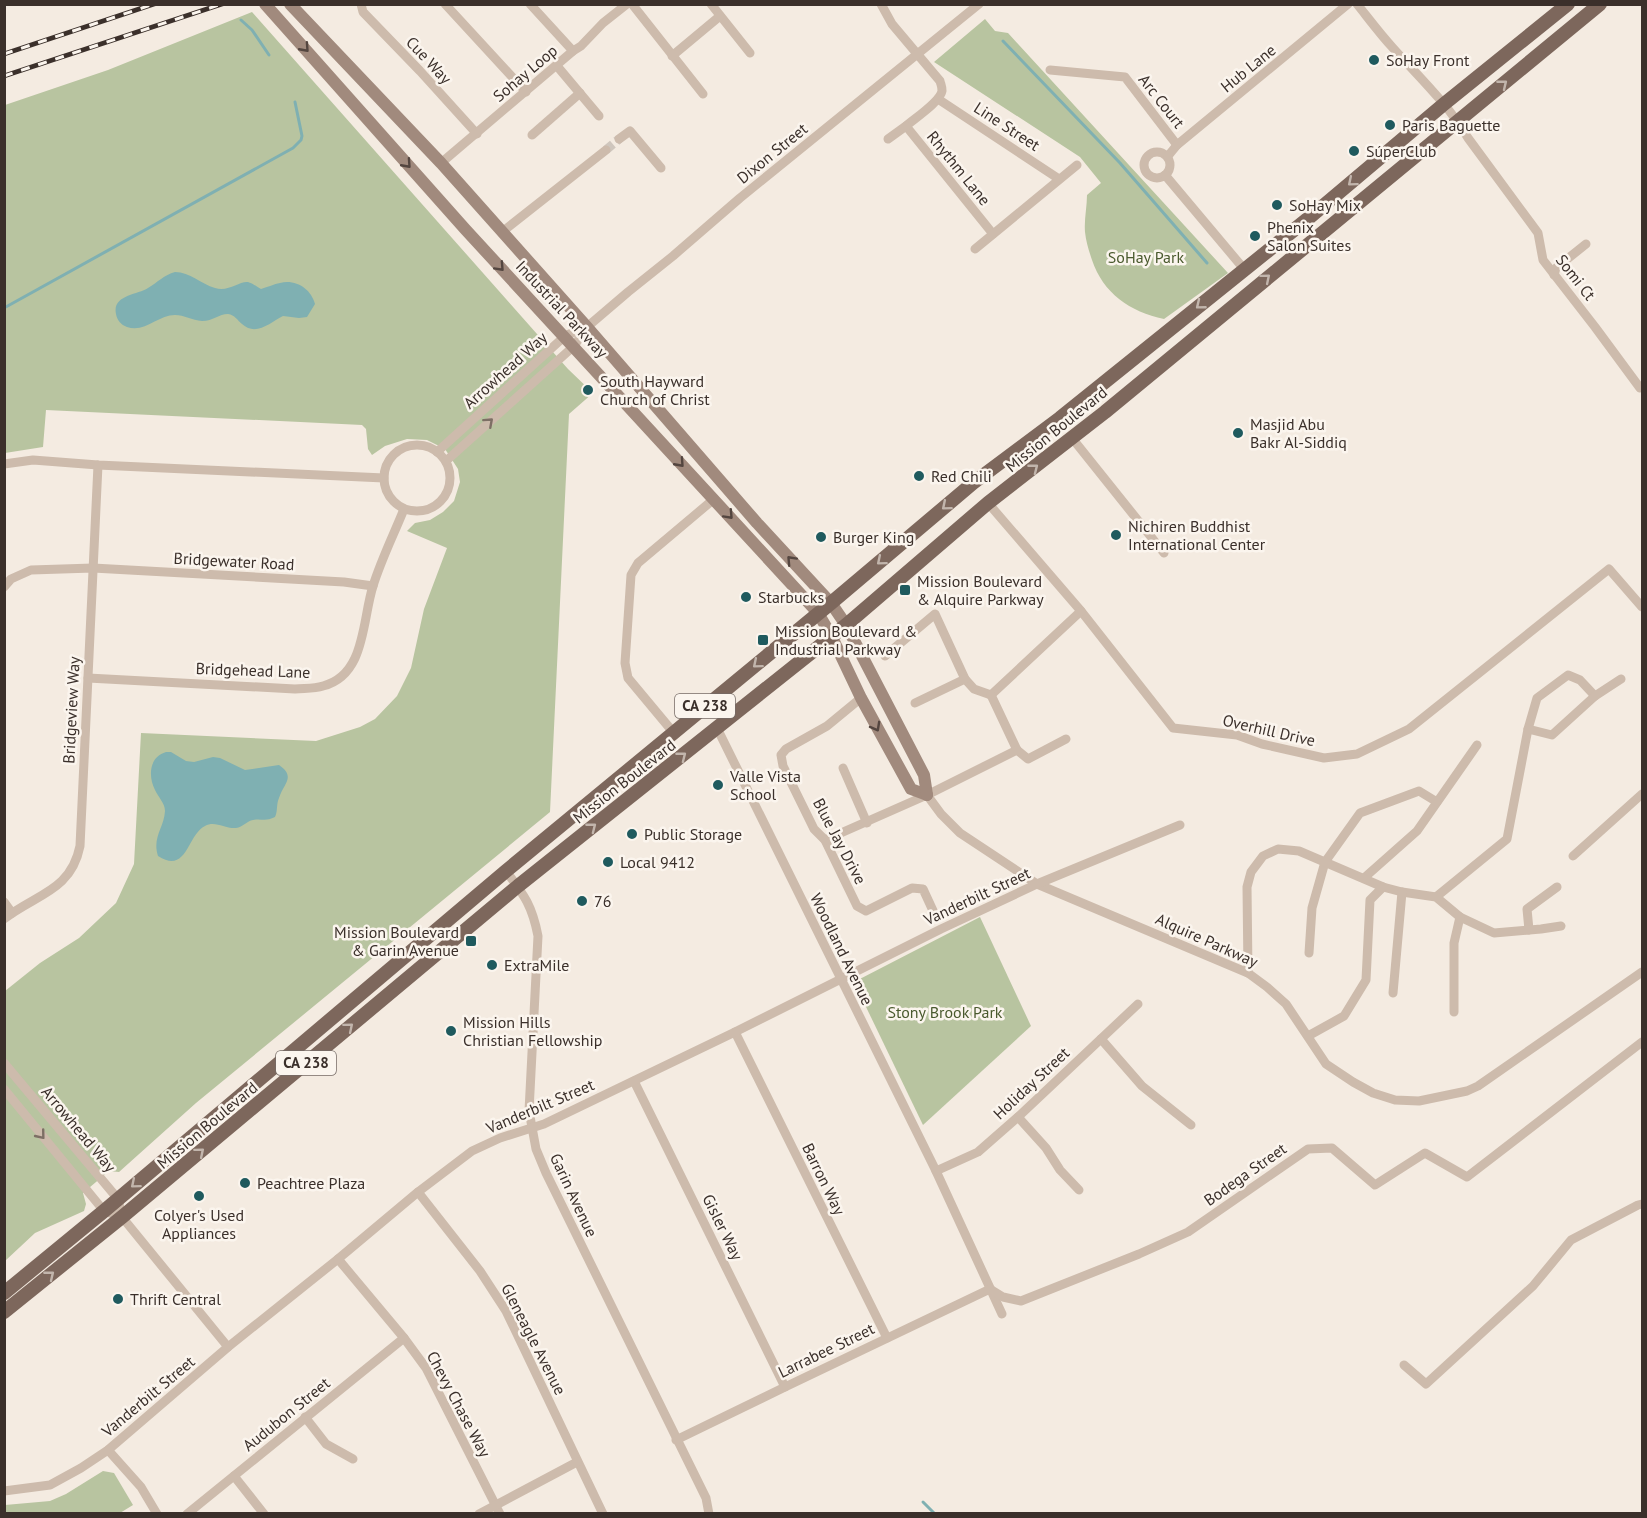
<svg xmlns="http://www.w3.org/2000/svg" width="1647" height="1518" font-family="'PT Sans',sans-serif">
  <rect width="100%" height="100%" fill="#f4ebe1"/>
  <!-- green -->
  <g fill="#b8c4a0">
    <polygon points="252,12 568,369 593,393 569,414 550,812 196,1103 119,1172 109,1171 83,1193 86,1204 84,1211 35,1233 5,1261 5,991 40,963 79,938 116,903 134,864 141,733 316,741 360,727 375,719 397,696 411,668 424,609 447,548 407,531 415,523 430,520 443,512 454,501 460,482 458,469 445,449 427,440 407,439 385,446 372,455 368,449 366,429 362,425 46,410 43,447 5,453 5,105 108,70"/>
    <path d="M985,19L995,31L1008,33L1228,273L1164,319C1130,312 1103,293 1092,260C1089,251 1086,242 1085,232C1084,220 1087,207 1087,195L1101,183L1080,157L934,62Z"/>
    <polygon points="980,917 1031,1026 923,1125 854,982"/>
    <polygon points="103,1471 114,1473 133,1505 120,1513 5,1513 5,1505 50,1501 66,1494"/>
  </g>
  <!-- water -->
  <g fill="#7fb0b2">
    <path d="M175,272C190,272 201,284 215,288C229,292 239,281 248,282C252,283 257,287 261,289C268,287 274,284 280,283C296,279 311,289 315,304L307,317L299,318L283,316C271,322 256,337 242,324C237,320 235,315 228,314C219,314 213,321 202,321C192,320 184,315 175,315C158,315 145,333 127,327C121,325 117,320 116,314C112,295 137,295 148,288C158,282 164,275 175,272Z"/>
    <path d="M166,752H171L186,761L194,762L213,757L220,758L245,770L279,765C296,777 284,783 279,798C276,805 278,811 275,817C265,822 261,818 253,820C247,821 243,827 236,828C225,829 215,820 205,826C187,835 187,875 158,856C152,837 164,828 165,811C165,803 158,797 155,790C148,776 149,757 166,752Z"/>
  </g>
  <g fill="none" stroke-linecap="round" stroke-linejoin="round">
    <!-- stream -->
    <g stroke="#7fb0b2" stroke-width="3">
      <polyline points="241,20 252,30 269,55"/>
      <polyline points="1003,41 1120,163 1207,263"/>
      <polyline points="4,308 293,148 301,140 302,136 295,102"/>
      <polyline points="923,1502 935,1514"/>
    </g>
    <!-- minor-tunnel -->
    <polyline stroke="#cfc6bd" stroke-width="9" stroke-dasharray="9 4.5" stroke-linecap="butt" points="606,150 619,139"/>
    <!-- minor -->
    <g stroke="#cdbbac" stroke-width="9">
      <polyline points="361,4 363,12 420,71 477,134"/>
      <polyline points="445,4 526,92"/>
      <polyline points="530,4 573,51"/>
      <polyline points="632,4 703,94"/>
      <polyline points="711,4 750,53"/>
      <path d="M881,4L892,24L940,81C941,85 942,86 942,91C940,102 915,118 906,126L993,234"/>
      <path d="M1357,4C1369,19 1380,34 1393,48C1419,77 1447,103 1468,138L1538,233L1543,260L1595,327L1640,388"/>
      <polyline points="672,56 720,16"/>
      <polyline points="557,66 599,116"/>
      <polyline points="1050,70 1125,77 1177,145"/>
      <polyline points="938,99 1059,179"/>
      <polyline points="532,135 580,93"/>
      <polyline points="619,139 630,131 661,168"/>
      <polyline points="888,139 906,126"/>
      <circle cx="1157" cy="165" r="13"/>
      <polyline points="1168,156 1177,145 1348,4"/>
      <polyline points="441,163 573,51 581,46 603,23 627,4"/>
      <polyline points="1165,175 1244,269"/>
      <polyline points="502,232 606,150"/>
      <polyline points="975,249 1077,165"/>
      <polyline points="1554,275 1556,268 1586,244"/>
      <polyline points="1072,438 1164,553"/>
      <circle cx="417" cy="478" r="33"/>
      <polyline points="437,452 565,336 586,327"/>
      <polyline points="446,461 574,346 587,327 628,292 673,256 740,198 979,4"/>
      <polyline points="4,464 33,460 98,465 384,478"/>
      <polyline points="988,503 1081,611 1173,728 1237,735 1262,744 1324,758 1357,754 1409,729 1609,569 1642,607"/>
      <polyline points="4,587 11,579 31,570 93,568 344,582 373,586"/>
      <polyline points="885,656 935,614 965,679 974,689 991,695"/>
      <path d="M88,678L295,689C304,688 314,689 323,686C366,675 362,620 373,586C381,560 394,534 404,509"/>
      <polyline points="991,695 1081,611"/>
      <polyline points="991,695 1017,750"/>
      <polyline points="861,698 827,726 786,749 781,755 783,766 814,829 825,840 857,906 866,911 912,888 923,889 935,915"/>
      <polyline points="915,703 965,679"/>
      <polyline points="717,728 936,1171 1002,1314"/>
      <polyline points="1528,729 1537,698 1568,675 1580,680 1595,696"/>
      <polyline points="673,732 628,678 625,663 631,575 638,563 714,499"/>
      <polyline points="843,768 867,823"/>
      <polyline points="927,795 941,814 960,833 1037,884 1248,973 1267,987 1286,1004 1326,1064 1353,1082 1373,1093 1395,1100 1419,1101 1467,1091 1478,1086 1642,972"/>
      <polyline points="825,840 927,795 1017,750 1028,759 1066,739"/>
      <polyline points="1573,856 1642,794"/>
      <path d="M506,871C524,895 532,905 538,936L529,1111L536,1149L546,1173L706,1498L709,1514"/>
      <polyline points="1364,878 1417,831 1477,745"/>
      <polyline points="1436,897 1507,839 1528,729 1552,735 1595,696 1621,679"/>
      <polyline points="4,902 12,913"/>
      <path d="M4,919C36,894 71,891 80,846L98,465"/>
      <polyline points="1529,930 1527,909 1557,887"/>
      <polyline points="1309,953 1312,908 1325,862 1360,813 1419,791 1437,802"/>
      <polyline points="1248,973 1247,887 1251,872 1263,856 1278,849 1299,851 1383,887 1402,892 1436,897 1460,917 1494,933 1541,929 1561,926"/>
      <polyline points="1393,993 1402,892"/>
      <polyline points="1454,1012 1454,943 1460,917"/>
      <polyline points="735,1032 887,1338"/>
      <polyline points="1308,1036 1344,1016 1366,980 1370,900 1383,887"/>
      <polyline points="1101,1039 1142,1086 1191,1125"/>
      <polyline points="4,1063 118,1199 122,1217 228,1347"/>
      <polyline points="634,1081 785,1387"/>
      <polyline points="4,1089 104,1211 122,1217"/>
      <polyline points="1018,1117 1046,1148 1060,1170 1079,1190"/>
      <polyline points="936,1171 978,1152 1018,1117 1138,1004"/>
      <polyline points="418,1192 480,1271 506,1311 603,1514"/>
      <polyline points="338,1259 404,1338 426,1368 500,1514"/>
      <polyline points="1404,1365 1426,1384 1533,1286 1571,1240 1638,1205 1642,1204"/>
      <polyline points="305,1417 326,1444 353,1459"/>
      <polyline points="676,1440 785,1387 990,1289 1003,1297 1021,1301 1139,1254 1188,1232 1308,1149 1332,1148 1375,1185 1425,1153 1467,1177 1642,1042"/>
      <polyline points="108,1450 141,1487 157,1514"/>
      <polyline points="234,1476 264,1514"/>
      <polyline points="4,1491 50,1485 81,1468 108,1450 228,1347 338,1259 418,1192 472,1151 500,1138 544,1124 735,1032 941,929 1037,884 1180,825"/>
      <polyline points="187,1514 404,1338"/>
      <polyline points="479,1514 577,1462"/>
    </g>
    <!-- secondary -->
    <g stroke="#a18a7d" stroke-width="12">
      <polyline points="265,4 465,229 818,613 832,637 861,698 911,789 927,795"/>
      <polyline points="290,4 441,163 587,327 757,523 831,603 846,625 924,775 927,795"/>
    </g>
    <!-- primary -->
    <g stroke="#7d675c" stroke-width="14">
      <polyline points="4,1293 104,1211 506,871 831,603 973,483 1060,418 1310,217 1444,104 1568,4"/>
      <polyline points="4,1312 122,1217 518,886 846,625 988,503 1105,412 1600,4"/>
    </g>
    <defs>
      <g id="rail">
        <polyline points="4,54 154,4"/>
        <polyline points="4,76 222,4"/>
      </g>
    </defs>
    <!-- rail casing -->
    <use href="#rail" stroke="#3b302b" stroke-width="5"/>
    <!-- rail -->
    <use href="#rail" stroke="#fbf5ee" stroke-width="3" stroke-dasharray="9" stroke-linecap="butt"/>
  </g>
  <!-- one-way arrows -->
  <defs><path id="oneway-chevron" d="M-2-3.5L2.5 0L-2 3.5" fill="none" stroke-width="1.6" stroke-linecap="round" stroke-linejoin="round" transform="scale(1.5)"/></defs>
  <g stroke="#544640">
    <use href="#oneway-chevron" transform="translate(305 48) rotate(48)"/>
    <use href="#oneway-chevron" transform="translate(407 164) rotate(48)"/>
    <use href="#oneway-chevron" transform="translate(500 267) rotate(47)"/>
    <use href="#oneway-chevron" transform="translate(680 463) rotate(48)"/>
    <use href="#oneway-chevron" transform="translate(729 515) rotate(47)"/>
    <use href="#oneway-chevron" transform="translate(791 560) rotate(-133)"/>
    <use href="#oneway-chevron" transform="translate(876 727) rotate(61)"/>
  </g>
  <g stroke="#c2b5ac">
    <use href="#oneway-chevron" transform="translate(1503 84) rotate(-39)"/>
    <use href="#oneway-chevron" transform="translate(1352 182) rotate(140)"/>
    <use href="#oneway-chevron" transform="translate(1266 278) rotate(-40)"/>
    <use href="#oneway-chevron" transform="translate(1200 305) rotate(141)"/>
    <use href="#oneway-chevron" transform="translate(1034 468) rotate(-38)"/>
    <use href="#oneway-chevron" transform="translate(946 506) rotate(140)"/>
    <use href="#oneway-chevron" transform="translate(881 561) rotate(140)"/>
    <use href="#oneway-chevron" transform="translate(757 664) rotate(140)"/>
    <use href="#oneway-chevron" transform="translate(682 756) rotate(-38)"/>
    <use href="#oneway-chevron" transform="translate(592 827) rotate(-38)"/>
    <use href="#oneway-chevron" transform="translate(349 1027) rotate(-40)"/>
    <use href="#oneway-chevron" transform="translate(200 1152) rotate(-40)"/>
    <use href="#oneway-chevron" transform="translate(135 1184) rotate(140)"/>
    <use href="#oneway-chevron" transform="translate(50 1275) rotate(-39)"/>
  </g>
  <g stroke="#7d6f65">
    <use href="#oneway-chevron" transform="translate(489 422) rotate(-42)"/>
    <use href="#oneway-chevron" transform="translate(41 1135) rotate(51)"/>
  </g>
  <!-- markers -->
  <g fill="#1f5a5e" stroke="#fbf5ee" stroke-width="2">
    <circle cx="1374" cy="60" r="6"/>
    <circle cx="1390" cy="125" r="6"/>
    <circle cx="1354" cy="151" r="6"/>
    <circle cx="1277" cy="205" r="6"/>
    <circle cx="1255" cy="236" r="6"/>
    <circle cx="588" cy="390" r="6"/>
    <circle cx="1238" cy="433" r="6"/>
    <circle cx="919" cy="476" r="6"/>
    <circle cx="1116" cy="535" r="6"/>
    <circle cx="821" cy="537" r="6"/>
    <rect x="899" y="584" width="12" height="12" rx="3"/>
    <circle cx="746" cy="597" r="6"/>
    <rect x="757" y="634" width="12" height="12" rx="3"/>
    <circle cx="718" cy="785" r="6"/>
    <circle cx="632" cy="834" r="6"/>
    <circle cx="608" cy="862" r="6"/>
    <circle cx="582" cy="901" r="6"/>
    <rect x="465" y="935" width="12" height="12" rx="3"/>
    <circle cx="492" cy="965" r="6"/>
    <circle cx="451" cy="1031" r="6"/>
    <circle cx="245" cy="1183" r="6"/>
    <circle cx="199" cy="1196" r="6"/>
    <circle cx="118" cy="1299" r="6"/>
  </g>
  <g text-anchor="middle" stroke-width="5" stroke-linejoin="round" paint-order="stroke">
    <!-- shield labels -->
    <g fill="#fbf5ee" stroke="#756b66" stroke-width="1.5">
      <rect x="675" y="694" width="60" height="24" rx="4.5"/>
      <rect x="276" y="1051" width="60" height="24" rx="4.5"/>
    </g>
    <g font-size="15" font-weight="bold" fill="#3b302b">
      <text x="705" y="711">CA 238</text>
      <text x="306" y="1068">CA 238</text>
    </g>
    <!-- street labels -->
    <g font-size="16" fill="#3b302b" stroke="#fbf5ee">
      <text transform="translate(429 60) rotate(47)" y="6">Cue Way</text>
      <text transform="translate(1248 68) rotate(-39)" y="6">Hub Lane</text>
      <text transform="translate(525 73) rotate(-40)" y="6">Sohay Loop</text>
      <text transform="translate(1162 101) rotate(52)" y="6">Arc Court</text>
      <text transform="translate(1007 126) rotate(33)" y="6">Line Street</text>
      <text transform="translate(772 153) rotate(-39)" y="6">Dixon Street</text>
      <text transform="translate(959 168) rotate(51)" y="6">Rhythm Lane</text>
      <text transform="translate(1576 277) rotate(52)" y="6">Somi Ct</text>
      <text transform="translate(562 309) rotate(47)" y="6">Industrial Parkway</text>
      <text transform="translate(505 370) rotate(-42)" y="6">Arrowhead Way</text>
      <text transform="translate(1056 429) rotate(-39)" y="6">Mission Boulevard</text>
      <text transform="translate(234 561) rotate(3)" y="6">Bridgewater Road</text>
      <text transform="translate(253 670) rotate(2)" y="6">Bridgehead Lane</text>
      <text transform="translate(71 710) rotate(-87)" y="6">Bridgeview Way</text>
      <text transform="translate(1269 730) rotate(13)" y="6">Overhill Drive</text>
      <text transform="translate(624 781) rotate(-38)" y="6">Mission Boulevard</text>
      <text transform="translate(840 841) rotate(62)" y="6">Blue Jay Drive</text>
      <text transform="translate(977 896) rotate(-25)" y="6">Vanderbilt Street</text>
      <text transform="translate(1207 940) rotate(24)" y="6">Alquire Parkway</text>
      <text transform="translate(842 949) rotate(64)" y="6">Woodland Avenue</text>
      <text transform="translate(1031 1083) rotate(-43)" y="6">Holiday Street</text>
      <text transform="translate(540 1106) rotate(-23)" y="6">Vanderbilt Street</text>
      <text transform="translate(207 1125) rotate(-40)" y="6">Mission Boulevard</text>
      <text transform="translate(79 1129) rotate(50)" y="6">Arrowhead Way</text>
      <text transform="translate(1245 1174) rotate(-35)" y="6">Bodega Street</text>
      <text transform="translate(824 1179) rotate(64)" y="6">Barron Way</text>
      <text transform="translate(574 1195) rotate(65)" y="6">Garin Avenue</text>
      <text transform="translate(723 1227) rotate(64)" y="6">Gisler Way</text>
      <text transform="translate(534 1339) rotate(63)" y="6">Gleneagle Avenue</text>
      <text transform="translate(826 1350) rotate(-26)" y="6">Larrabee Street</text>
      <text transform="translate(148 1396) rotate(-40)" y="6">Vanderbilt Street</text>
      <text transform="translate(459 1404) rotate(62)" y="6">Chevy Chase Way</text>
      <text transform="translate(286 1414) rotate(-39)" y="6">Audubon Street</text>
    </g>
    <!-- poi labels -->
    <g font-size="16" fill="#3b302b" stroke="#fbf5ee" text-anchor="start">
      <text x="1386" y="66">SoHay Front</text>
      <text x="1402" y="131">Paris Baguette</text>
      <text x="1366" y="157">SúperClub</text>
      <text x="1289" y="211">SoHay Mix</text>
      <text x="1267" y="233">Phenix<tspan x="1267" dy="18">Salon Suites</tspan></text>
      <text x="600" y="387">South Hayward<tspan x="600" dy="18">Church of Christ</tspan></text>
      <text x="1250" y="430">Masjid Abu<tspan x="1250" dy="18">Bakr Al-Siddiq</tspan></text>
      <text x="931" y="482">Red Chili</text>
      <text x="1128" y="532">Nichiren Buddhist<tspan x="1128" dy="18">International Center</tspan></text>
      <text x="833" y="543">Burger King</text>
      <text x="917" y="587">Mission Boulevard<tspan x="917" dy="18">&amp; Alquire Parkway</tspan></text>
      <text x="758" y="603">Starbucks</text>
      <text x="775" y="637">Mission Boulevard &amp;<tspan x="775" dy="18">Industrial Parkway</tspan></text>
      <text x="730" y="782">Valle Vista<tspan x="730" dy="18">School</tspan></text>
      <text x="644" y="840">Public Storage</text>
      <text x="620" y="868">Local 9412</text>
      <text x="594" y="907">76</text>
      <text x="459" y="938" text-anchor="end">Mission Boulevard<tspan x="459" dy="18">&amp; Garin Avenue</tspan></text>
      <text x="504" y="971">ExtraMile</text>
      <text x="463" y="1028">Mission Hills<tspan x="463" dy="18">Christian Fellowship</tspan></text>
      <text x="257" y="1189">Peachtree Plaza</text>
      <text x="199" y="1221" text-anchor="middle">Colyer's Used<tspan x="199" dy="18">Appliances</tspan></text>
      <text x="130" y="1305">Thrift Central</text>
    </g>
    <!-- park labels -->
    <g font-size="16" fill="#4a5a2e" stroke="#fbf5ee">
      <text x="1146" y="263">SoHay Park</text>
      <text x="945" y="1018">Stony Brook Park</text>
    </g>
  </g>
  <!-- border -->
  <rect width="1647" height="1518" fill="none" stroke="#3b302b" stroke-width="12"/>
</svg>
